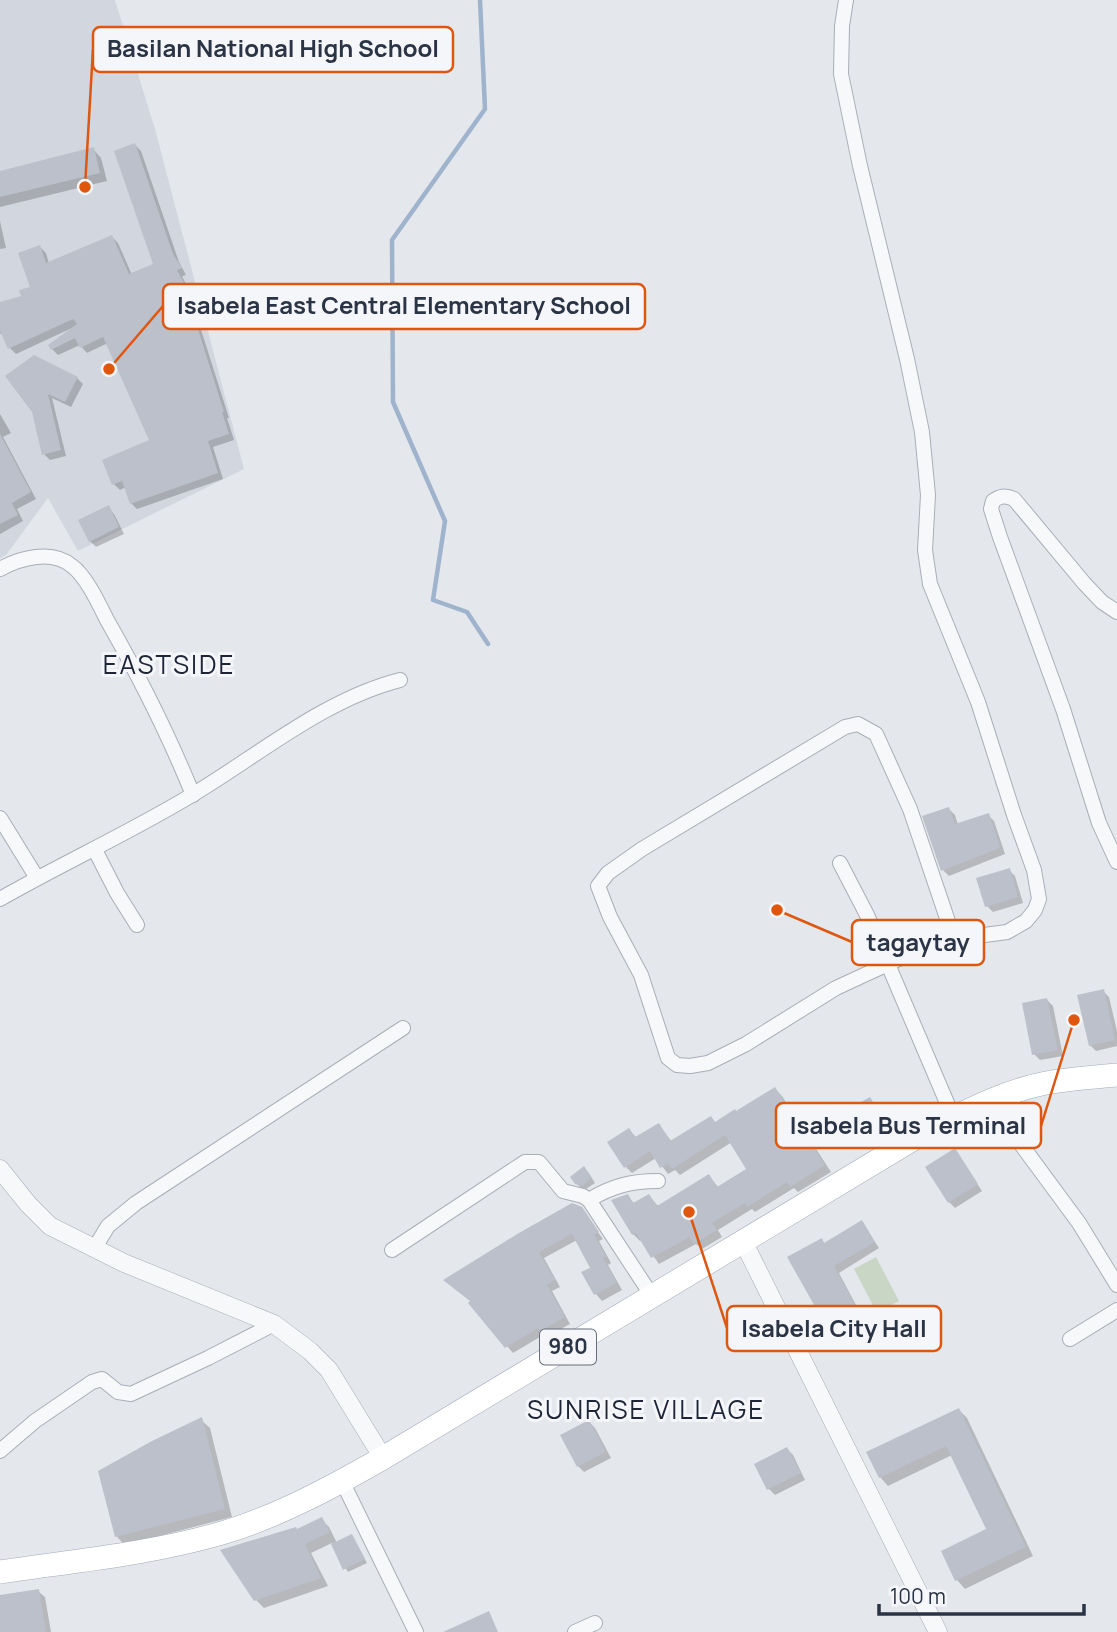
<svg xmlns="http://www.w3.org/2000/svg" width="1117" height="1632" font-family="Manrope,sans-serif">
  <rect width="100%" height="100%" fill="#e4e7ec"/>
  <!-- built -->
  <polygon fill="#d2d6de" points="0,0 115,0 155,129 244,469 78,551 48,498 6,555 0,558"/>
  <!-- green -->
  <polygon fill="#c9d6c5" points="876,1257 899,1301 877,1313 854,1269"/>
  <!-- shadow -->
  <g fill="#0003">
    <polygon points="135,145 141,151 179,262 186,275 182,276 192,297 191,298 229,418 227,418 234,440 213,447 223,479 137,509 131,503 126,487 120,490 114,484 151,441 108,343 87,353 80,345 58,355 52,349 72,328 16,354 10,348 3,333 0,334 0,304 23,297 32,288 40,247 46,253 49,264 112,237 118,243 132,275 155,265"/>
    <polygon points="93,149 101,158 107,181 0,207 0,172"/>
    <polygon points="0,221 6,248 0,249"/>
    <polygon points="8,376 77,378 83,384 71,407 52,398 66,456 50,460 44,454 33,412"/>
    <polygon points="0,414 11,433 3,437 36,499 17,509 23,521 0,534"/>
    <polygon points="108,508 114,514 124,534 96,547 90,541"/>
    <polygon points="949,809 955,815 958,825 988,815 994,821 1005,854 949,876 943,870"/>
    <polygon points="1009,870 1015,876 1023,903 993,912 987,906"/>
    <polygon points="1103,991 1109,997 1117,1031 1117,1046 1096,1051 1090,1045"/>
    <polygon points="1047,1000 1053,1006 1063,1056 1040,1060 1034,1054"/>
    <polygon points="775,1089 782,1096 831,1172 798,1192 794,1188 755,1212 752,1209 718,1230 722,1237 702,1249 696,1244 659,1264 642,1240 640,1241 633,1234 627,1196 635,1204 649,1196 659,1207 709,1176 719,1188 748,1170 732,1142 680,1175 675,1170 668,1174 656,1158 632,1173 626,1167 629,1130 637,1138 659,1125 672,1142 737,1113"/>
    <polygon points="872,1102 877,1110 872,1113 883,1133 867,1142 855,1123 851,1125 849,1122"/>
    <polygon points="955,1151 982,1191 955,1208 949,1202"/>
    <polygon points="588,1172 595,1183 586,1189 580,1187 576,1183"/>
    <polygon points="585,1214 603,1239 599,1241 611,1263 608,1265 622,1290 602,1301 596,1294 584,1273 593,1268 577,1240 544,1258 560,1287 552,1291 570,1324 548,1336 545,1334 513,1353 470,1303"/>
    <polygon points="862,1222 879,1248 839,1273 865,1322 837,1337 831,1332 821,1240 825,1244"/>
    <polygon points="959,1410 967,1418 1033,1556 965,1589 957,1580 943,1551 988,1530 952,1455 888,1486 880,1477"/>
    <polygon points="201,1420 210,1428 232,1517 125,1545 117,1537"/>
    <polygon points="589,1422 595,1428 611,1458 584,1472 578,1466"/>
    <polygon points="787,1449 793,1455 805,1480 775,1495 769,1489 756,1465"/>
    <polygon points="321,1519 329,1527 337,1543 352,1536 367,1563 348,1572 332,1543 311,1553 328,1586 264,1608 256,1600 297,1530"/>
    <polygon points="38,1591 45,1597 51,1632 0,1632 0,1603"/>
  </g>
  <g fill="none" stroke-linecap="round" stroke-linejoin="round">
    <!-- stream -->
    <polyline stroke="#9fb4cc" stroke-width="4.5" points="480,0 485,109 392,240 393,402 445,521 433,600 467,612 488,644"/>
  </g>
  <!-- building -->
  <g fill="#bbc0ca">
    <polygon points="135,143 173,254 182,268 177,270 188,290 186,291 224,412 222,412 229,434 208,441 218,473 130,504 122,481 112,485 102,460 149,440 103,337 80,348 75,338 51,350 48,345 77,324 73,319 8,349 0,331 0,302 21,296 19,290 30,287 18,253 40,245 46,263 112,235 129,274 153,264 114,151"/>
    <polygon points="94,147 100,173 0,197 0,171"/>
    <polygon points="34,355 78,377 65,402 48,394 61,450 42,455 32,412 5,376"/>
    <polygon points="0,434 31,492 12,503 18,515 0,524"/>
    <polygon points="109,505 119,527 89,542 78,520"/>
    <polygon points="949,807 955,824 989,813 1000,848 941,871 922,816"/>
    <polygon points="1010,868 1018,897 985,907 976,878"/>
    <polygon points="1104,989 1115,1040 1089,1046 1077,995"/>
    <polygon points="1047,998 1058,1050 1032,1055 1022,1003"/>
    <polygon points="775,1087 825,1165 790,1187 787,1182 747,1207 745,1203 712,1223 717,1230 694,1244 690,1237 651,1258 636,1233 632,1235 611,1200 628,1194 633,1203 649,1194 657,1206 709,1174 717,1187 746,1169 725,1135 672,1169 668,1164 660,1168 650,1151 624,1168 607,1142 629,1128 635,1137 659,1123 670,1141 711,1116 715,1122 735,1109 736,1111"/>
    <polygon points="870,1097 876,1107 871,1110 882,1130 863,1140 852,1121 847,1123 841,1113"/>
    <polygon points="955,1148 978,1184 948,1203 925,1167"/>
    <polygon points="584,1166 592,1178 582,1186 575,1184 570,1177"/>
    <polygon points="572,1203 582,1207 599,1232 594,1235 606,1256 603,1258 617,1283 594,1295 581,1272 590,1268 572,1234 539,1252 555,1280 547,1285 565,1317 540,1331 538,1328 505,1348 468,1303 470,1301 443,1280 519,1233"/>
    <polygon points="862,1220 875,1242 834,1266 861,1316 830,1333 787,1257 822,1238 824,1243"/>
    <polygon points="959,1408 1026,1547 955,1581 941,1551 986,1529 946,1446 879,1478 866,1452"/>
    <polygon points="202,1417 225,1509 115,1537 98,1471 152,1441"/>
    <polygon points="589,1420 606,1452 577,1467 560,1435"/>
    <polygon points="787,1447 801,1473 767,1490 754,1464"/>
    <polygon points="322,1517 330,1532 305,1544 321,1578 254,1601 220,1550 296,1527 297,1529"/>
    <polygon points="352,1534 365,1559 343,1570 331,1544"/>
    <polygon points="39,1589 46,1632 0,1632 0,1595"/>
    <polygon points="489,1611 498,1632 443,1632"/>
  </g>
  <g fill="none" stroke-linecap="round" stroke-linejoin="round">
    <defs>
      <g id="minor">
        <polyline points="846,0 842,26 841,74 860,166 907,359 922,432 928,495 925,550 930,584 978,702 1014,815 1034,870 1039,899 1035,910 1026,921 1007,932 954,939 903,957 836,988 746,1044 708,1063 690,1066 677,1065 668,1058 641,975 610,917 598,886 608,873 642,849 845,727 858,724 876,734 910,809 954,939"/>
        <path d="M0,569C20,558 52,549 72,566C86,576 99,604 107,620C140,678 168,733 193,795"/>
        <path d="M1117,612L1102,602L1084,583L1014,499C1005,495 1000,496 993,501L991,509L1000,537L1063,709L1099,823L1117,862"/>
        <polyline points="0,818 37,878"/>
        <polyline points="95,850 117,893 137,925"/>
        <polyline points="840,863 867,915 953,1117"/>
        <path d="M0,899C63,863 129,833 192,795C259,755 323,700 400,680"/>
        <polyline points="989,1101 1079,1223 1117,1285"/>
        <path d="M589,1200C612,1186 631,1181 658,1181"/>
        <polyline points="94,1249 108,1226 136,1203 403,1028"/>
        <polyline points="392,1250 525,1162 539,1162 563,1191 583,1196 589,1200 652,1296"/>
        <polyline points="1070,1339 1117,1310"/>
        <polyline points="0,1451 35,1421 92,1382 102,1379 118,1392 131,1394 208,1358 274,1324"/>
        <polyline points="342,1481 416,1632"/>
        <polyline points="575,1632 595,1623"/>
      </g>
      <g id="tertiary">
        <polyline points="0,1169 28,1204 50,1226 124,1263 274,1324 310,1351 329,1370 383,1458"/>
        <polyline points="744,1243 938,1632"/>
      </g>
      <path id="primary" d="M0,1572C74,1561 150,1554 222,1533C279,1516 332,1487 383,1458L930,1129C967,1111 1005,1091 1046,1083C1070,1079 1093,1077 1117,1075"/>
    </defs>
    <!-- minor casing -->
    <use href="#minor" stroke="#a9aeb7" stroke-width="16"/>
    <!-- tertiary casing -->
    <use href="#tertiary" stroke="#a9aeb7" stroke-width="19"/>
    <!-- primary casing -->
    <use href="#primary" stroke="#a3abb8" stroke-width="24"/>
    <!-- minor -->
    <use href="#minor" stroke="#f7f8fa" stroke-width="14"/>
    <!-- tertiary -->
    <use href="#tertiary" stroke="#f7f8fa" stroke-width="18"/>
    <!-- primary -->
    <use href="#primary" stroke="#fff" stroke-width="23"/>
  </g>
  <g text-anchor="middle" stroke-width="6" stroke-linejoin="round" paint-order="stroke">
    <!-- shield labels -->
    <rect fill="#f4f6f9" stroke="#676e7b" stroke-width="2" x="540" y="1329.5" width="56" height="35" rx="5"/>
    <g font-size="21" font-weight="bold" fill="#2b3445">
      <text x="568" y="1354">980</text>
    </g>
    <!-- quarter labels -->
    <g font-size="26" letter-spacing="2" fill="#1d2536" stroke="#f4f6f9">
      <text x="169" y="674">EASTSIDE</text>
      <text x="646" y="1419">SUNRISE VILLAGE</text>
    </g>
  </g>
  <!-- callouts -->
  <path fill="none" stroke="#df570f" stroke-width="2.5" d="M85 187L93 49M109 369L163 306M777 910L852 942M1074 1020L1041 1126M689 1212L727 1328"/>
  <g fill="#df570f" stroke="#f4f6f9" stroke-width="2.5">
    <circle cx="85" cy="187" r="7"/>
    <circle cx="109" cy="369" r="7"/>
    <circle cx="777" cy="910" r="7"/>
    <circle cx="1074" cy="1020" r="7"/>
    <circle cx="689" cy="1212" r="7"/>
  </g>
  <g fill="#f4f6f9" stroke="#df570f" stroke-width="2.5">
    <rect x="93" y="27" width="360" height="45" rx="7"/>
    <rect x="163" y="284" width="482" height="45" rx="7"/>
    <rect x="852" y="920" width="132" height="45" rx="7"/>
    <rect x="776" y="1103" width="265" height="45" rx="7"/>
    <rect x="727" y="1306" width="214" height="45" rx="7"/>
  </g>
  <g font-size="24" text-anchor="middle" font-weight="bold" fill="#2b3445">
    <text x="273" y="57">Basilan National High School</text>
    <text x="404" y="314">Isabela East Central Elementary School</text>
    <text x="918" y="951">tagaytay</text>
    <text x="908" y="1134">Isabela Bus Terminal</text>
    <text x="834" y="1337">Isabela City Hall</text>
  </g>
  <!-- scale -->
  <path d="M879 1604v10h205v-10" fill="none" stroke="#2b3445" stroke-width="3.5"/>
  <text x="890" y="1604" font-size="21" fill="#2b3445" stroke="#f4f6f9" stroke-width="5" paint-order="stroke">100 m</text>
</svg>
